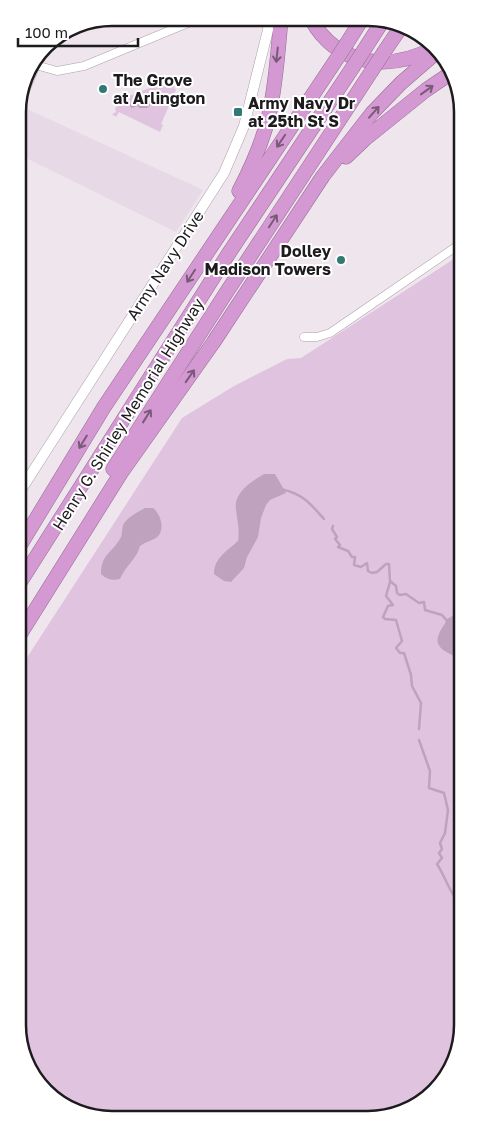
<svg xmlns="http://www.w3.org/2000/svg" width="480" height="1137" font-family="'Golos Text',sans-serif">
  <rect width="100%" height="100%" fill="#eee5ed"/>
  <!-- built -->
  <polygon fill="#e8d9e7" points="27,109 203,190 176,232 18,154 18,131"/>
  <!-- green -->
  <g fill="#e0c4df">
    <polygon points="162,81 168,83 169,86 173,84 176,90 161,124 163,125 160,132 119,112 116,117 112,114 116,112 115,108 118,106 117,104 120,98 123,96 124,98 157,85 156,83"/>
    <polygon points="460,255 462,1031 443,1083 392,1116 94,1118 45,1092 21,1049 19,670 182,418 234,386 287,359 301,358"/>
  </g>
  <!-- water -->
  <g fill="#bfa2bd">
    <polygon points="157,92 159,97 152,100 153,102 147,108 139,108 138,106 131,108 129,103 139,99 140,95 144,94 147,95"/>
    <path d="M264,474H275L286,493L270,500L266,505L261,518L258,537L247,557L244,568L231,582L224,581L214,574C214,558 227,551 238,541C240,529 237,520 236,509C233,493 252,481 264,474Z"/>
    <path d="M145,508H153C161,514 166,531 156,538C151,541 145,542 140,546C137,559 125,566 120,579C112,581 106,579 101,574C101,553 113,553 121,537C123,531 121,527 125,522C130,516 138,512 145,508Z"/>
    <path d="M456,614L461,616V659C451,654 432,649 439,634C441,628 445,625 447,619Z"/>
  </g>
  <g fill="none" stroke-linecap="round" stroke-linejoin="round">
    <!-- stream -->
    <g stroke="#bfa2bd" stroke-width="2.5">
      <path d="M281,489C303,494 310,503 324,519"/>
      <polyline points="333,526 332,529 337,537 335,539 340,545 338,547 348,551 352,557 355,557 354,565 361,567 367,563 368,571 372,573 377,572 386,564 389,564 390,581 396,586 397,593 400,595 406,594 419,603 424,602 425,610 442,615 448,622"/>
      <polyline points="390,582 386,596 393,605 388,606 383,617 385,619 396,620 402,641 396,648 400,653 404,653 411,675 412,686 421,703 419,729"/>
      <path d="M419,740L430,771L429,788L444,793L448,810L445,833L440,843L442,849L439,853L442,858L437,864C444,875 447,885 454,896"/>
      <polyline points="459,903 459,917 462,923"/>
    </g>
    <defs>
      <g id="minor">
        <polyline points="32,64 57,71 84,66 200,18"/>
        <polyline points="18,108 41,53"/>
        <polyline points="304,337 317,337 330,333 460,244"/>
      </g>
      <polyline id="tertiary" points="19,493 224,173 244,126 268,30 269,19"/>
      <g id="motorway">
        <path d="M311,19C337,66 389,72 434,48"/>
        <polyline points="347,43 362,19"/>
        <polyline points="364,50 384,19"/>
        <polyline points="384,52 401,27"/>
        <polyline points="346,157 365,139 426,90 451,73"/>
        <path d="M239,191C251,168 263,141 269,115C276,84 278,51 281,19"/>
        <polyline points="113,469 226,293 371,72"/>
        <polyline points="19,547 104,407 338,57"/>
        <polyline points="19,584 227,256 353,67"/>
        <polyline points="19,636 121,473 213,343 323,176 372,113 401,83 438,51"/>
      </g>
    </defs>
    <!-- minor casing -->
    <use href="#minor" stroke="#aba2aa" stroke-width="9"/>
    <!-- tertiary casing -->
    <use href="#tertiary" stroke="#aba2aa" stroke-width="11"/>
    <!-- motorway casing -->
    <use href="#motorway" stroke="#946d93" stroke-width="15"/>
    <!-- minor -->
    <use href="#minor" stroke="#fff" stroke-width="8"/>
    <!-- tertiary -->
    <use href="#tertiary" stroke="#fff" stroke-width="10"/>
    <!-- motorway -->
    <use href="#motorway" stroke="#d499d2" stroke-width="14"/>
    <defs>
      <g id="motorway-bridge">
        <polyline points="338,57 347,43"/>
        <polyline points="353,67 364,50"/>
        <polyline points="371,72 384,52"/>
      </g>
    </defs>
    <!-- motorway-bridge casing -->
    <use href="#motorway-bridge" stroke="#946d93" stroke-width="15" stroke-linecap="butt"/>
    <!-- motorway-bridge -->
    <use href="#motorway-bridge" stroke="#d499d2" stroke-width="14"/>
  </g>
  <!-- one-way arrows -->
  <defs><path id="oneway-shaft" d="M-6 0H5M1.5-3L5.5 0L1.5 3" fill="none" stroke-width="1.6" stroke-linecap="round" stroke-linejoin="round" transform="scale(1.25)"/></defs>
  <g stroke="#795a78">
    <use href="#oneway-shaft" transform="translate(277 55) rotate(96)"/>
    <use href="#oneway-shaft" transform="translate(427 90) rotate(-36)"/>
    <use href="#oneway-shaft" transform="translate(374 112) rotate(-48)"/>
    <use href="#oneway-shaft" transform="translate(281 141) rotate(124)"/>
    <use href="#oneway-shaft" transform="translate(273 221) rotate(-57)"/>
    <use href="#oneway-shaft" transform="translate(191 276) rotate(123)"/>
    <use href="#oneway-shaft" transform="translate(190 376) rotate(-55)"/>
    <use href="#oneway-shaft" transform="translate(147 416) rotate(-58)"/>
    <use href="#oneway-shaft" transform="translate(83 442) rotate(121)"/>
  </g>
  <!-- markers -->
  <g fill="#317974" stroke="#fff" stroke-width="2">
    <circle cx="103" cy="89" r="5"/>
    <rect x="233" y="107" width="10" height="10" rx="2.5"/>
    <circle cx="341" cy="260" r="5"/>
  </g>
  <g text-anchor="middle" stroke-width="4" stroke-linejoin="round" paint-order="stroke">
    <!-- poi labels -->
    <g font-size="16" font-weight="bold" fill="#1e1b1e" stroke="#fff" text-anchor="start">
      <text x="113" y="86">The Grove<tspan x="113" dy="18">at Arlington</tspan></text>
      <text x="248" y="109">Army Navy Dr<tspan x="248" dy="18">at 25th St S</tspan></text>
      <text x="331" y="257" text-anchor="end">Dolley<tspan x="331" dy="18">Madison Towers</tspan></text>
    </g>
    <!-- street labels -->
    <g font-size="16" fill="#1e1b1e" stroke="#fff">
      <text transform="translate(165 265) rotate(-57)" y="6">Army Navy Drive</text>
      <text transform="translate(128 414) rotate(-58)" y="6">Henry G. Shirley Memorial Highway</text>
    </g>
  </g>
  <!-- crop -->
  <path d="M0 0H480V1137H0ZM112 26H368A86 86 0 0 1 454 112V1025A86 86 0 0 1 368 1111H112A86 86 0 0 1 26 1025V112A86 86 0 0 1 112 26Z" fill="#fff" fill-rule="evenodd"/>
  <path fill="none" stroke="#1e1b1e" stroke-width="2.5" d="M112 26H368A86 86 0 0 1 454 112V1025A86 86 0 0 1 368 1111H112A86 86 0 0 1 26 1025V112A86 86 0 0 1 112 26Z"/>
  <!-- scale -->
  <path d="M18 38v8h120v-8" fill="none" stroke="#1e1b1e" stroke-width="2.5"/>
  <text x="25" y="38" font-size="15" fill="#1e1b1e" stroke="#ffffff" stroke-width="4" paint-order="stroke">100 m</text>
</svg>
